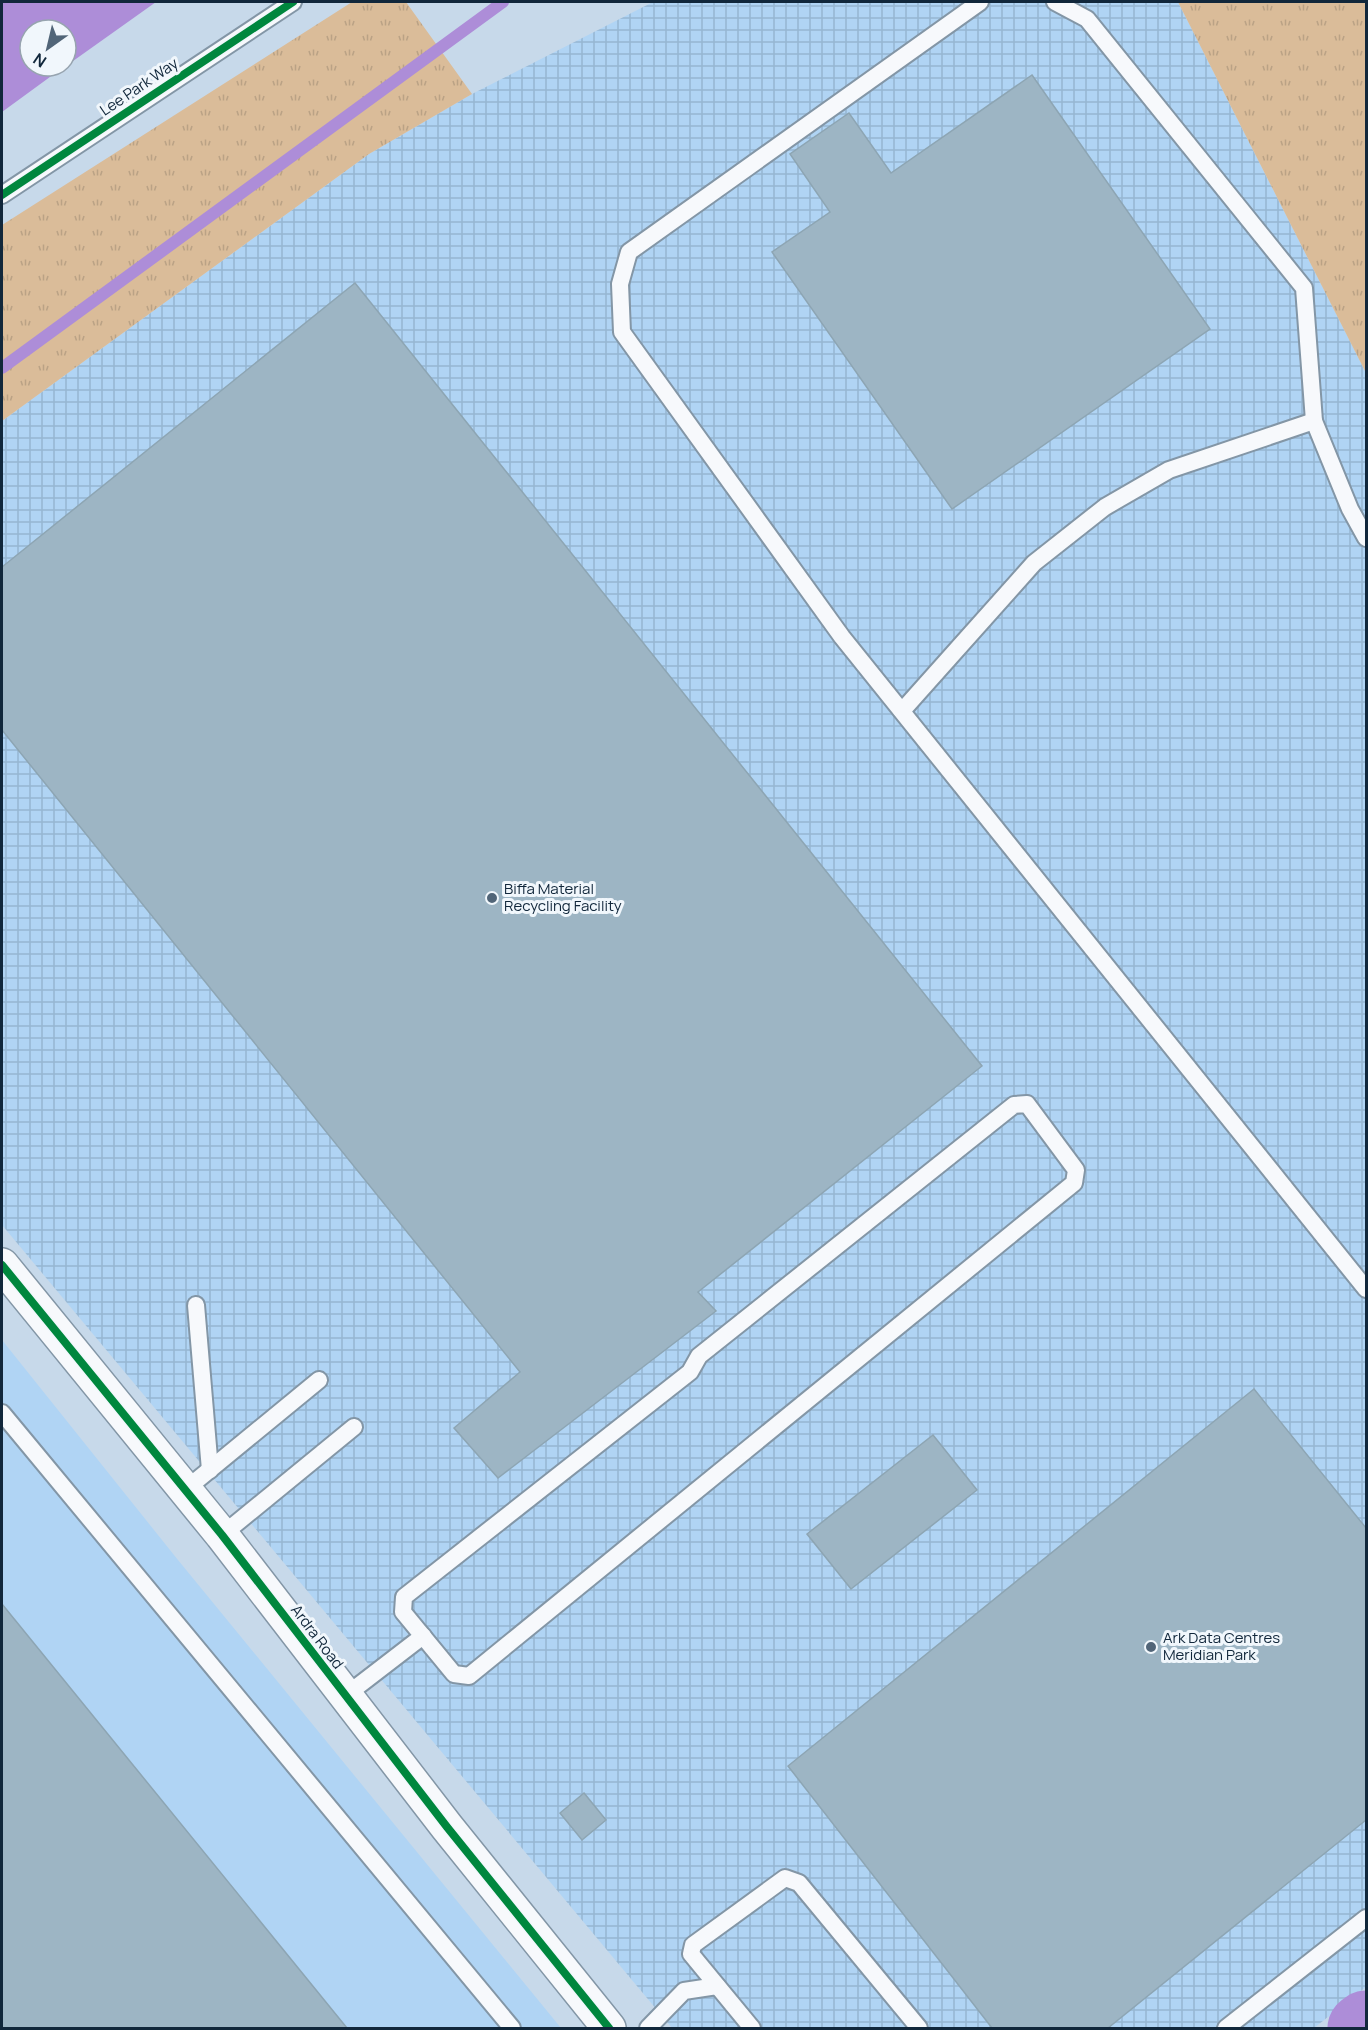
<svg xmlns="http://www.w3.org/2000/svg" width="1368" height="2030" font-family="Manrope,sans-serif">
  <defs>
    <pattern id="industrial-grid" width="8" height="8" patternUnits="userSpaceOnUse" patternTransform="scale(1.5)"><rect width="8" height="8" fill="#b0d4f4"/><path d="M0 4h8M4 0v8" fill="none" stroke="#96b6d2"/></pattern>
    <pattern id="grass-tufts" width="24" height="20" patternUnits="userSpaceOnUse" patternTransform="scale(1.5)"><rect width="24" height="20" fill="#dabc99"/><path d="M3 7l-1-3M5 7V3M7 7l1-3M15 17l-1-3M17 17v-4M19 17l1-3" fill="none" stroke="#baa285"/></pattern>
  </defs>
  <rect width="100%" height="100%" fill="#c7d9ea"/>
  <!-- built -->
  <polygon fill="#b0d4f4" points="2,1340 178,1560 561,2028 2,2028"/>
  <!-- industrial -->
  <polygon fill="url(#industrial-grid)" points="653,2 1178,2 1366,373 1366,1987 1314,2028 672,2028 2,1225 2,421 369,154 472,94"/>
  <!-- grass -->
  <g fill="url(#grass-tufts)">
    <polygon points="352,2 406,2 472,94 369,154 2,421 2,225"/>
    <polygon points="1178,2 1366,2 1366,373"/>
  </g>
  <!-- water -->
  <polygon fill="#ad8dd8" points="2,2 156,2 66,66 66,30 30,30 30,66 65,66 2,112"/>
  <g fill="none" stroke-linecap="round" stroke-linejoin="round">
    <!-- stream -->
    <polyline stroke="#ad8dd8" stroke-width="12" points="2,368 503,2"/>
    <!-- river -->
    <polyline stroke="#ad8dd8" stroke-width="69" points="1362,2028 1366,2025"/>
  </g>
  <!-- building -->
  <g fill="#9db5c4" stroke="#8da5b3" stroke-width="1.5">
    <polygon points="1032,75 1210,329 952,509 772,252 830,212 790,154 849,113 891,173"/>
    <polygon points="355,283 982,1066 698,1292 716,1311 498,1478 454,1428 520,1372 2,730 2,567"/>
    <polygon points="1254,1389 1366,1528 1366,1820 1108,2028 992,2028 788,1766"/>
    <polygon points="933,1435 977,1490 851,1589 807,1534"/>
    <polygon points="2,1604 347,2028 2,2028"/>
    <polygon points="584,1793 606,1820 582,1840 560,1813"/>
  </g>
  <g fill="none" stroke-linecap="round" stroke-linejoin="round">
    <defs>
      <g id="service">
        <polyline points="980,2 629,252 620,284 622,332 842,637 1366,1289"/>
        <polyline points="1055,2 1087,19 1304,288 1314,421 1350,509 1366,538"/>
        <polyline points="2,195 293,2"/>
        <polyline points="902,711 1034,563 1105,507 1169,470 1314,421"/>
        <polygon points="1027,1104 1076,1170 1074,1183 469,1676 454,1674 403,1612 404,1597 690,1372 699,1356 1014,1105"/>
        <polyline points="196,1305 210,1470"/>
        <polyline points="2,1413 512,2028"/>
        <polyline points="185,1490 319,1380"/>
        <polyline points="222,1535 354,1427"/>
        <polyline points="345,1696 423,1636"/>
        <polyline points="648,2028 684,1991 717,1986"/>
        <polyline points="752,2028 691,1954 693,1945 785,1878 799,1883 919,2028"/>
        <polyline points="1226,2028 1366,1918"/>
      </g>
      <polyline id="minor" points="2,1265 222,1535 447,1827 609,2028"/>
    </defs>
    <!-- service casing -->
    <use href="#service" stroke="#8396a6" stroke-width="20"/>
    <!-- minor casing -->
    <use href="#minor" stroke="#8396a6" stroke-width="36"/>
    <!-- service -->
    <use href="#service" stroke="#f7f9fc" stroke-width="16"/>
    <!-- minor -->
    <use href="#minor" stroke="#f7f9fc" stroke-width="33"/>
    <defs>
      <g id="cycleway">
        <polyline points="2,195 293,2"/>
        <polyline points="2,1265 222,1535 447,1827 609,2028"/>
      </g>
    </defs>
    <!-- cycleway casing -->
    <use href="#cycleway" stroke="#f1f7fc" stroke-width="11"/>
    <!-- cycleway -->
    <use href="#cycleway" stroke="#00873e" stroke-width="8"/>
  </g>
  <!-- markers -->
  <g fill="#516578" stroke="#f1f7fc" stroke-width="2">
    <circle cx="492" cy="898" r="6"/>
    <circle cx="1151" cy="1647" r="6"/>
  </g>
  <g text-anchor="middle" stroke-width="6" stroke-linejoin="round" paint-order="stroke">
    <!-- street labels -->
    <g font-size="15" fill="#11273b" stroke="#f1f7fc">
      <text transform="translate(139 87) rotate(-34)" y="5">Lee Park Way</text>
      <text transform="translate(317 1637) rotate(53)" y="5">Ardra Road</text>
    </g>
    <!-- poi labels -->
    <g font-size="15" fill="#11273b" stroke="#f1f7fc" text-anchor="start">
      <text x="504" y="894">Biffa Material<tspan x="504" dy="17">Recycling Facility</tspan></text>
      <text x="1163" y="1643">Ark Data Centres<tspan x="1163" dy="17">Meridian Park</tspan></text>
    </g>
  </g>
  <!-- border -->
  <rect width="1368" height="2030" fill="none" stroke="#11273b" stroke-width="6"/>
  <!-- north arrow -->
  <g transform="translate(48 48) rotate(214)"><circle r="28" fill="#f1f7fc" stroke="#97a4af" stroke-width="1.5"/>
  <path d="M0-4.5L10 22L0 15L-10 22Z" fill="#516578"/>
  <text y="-9" font-size="16" font-weight="bold" text-anchor="middle" fill="#11273b">N</text>
  </g>
</svg>
